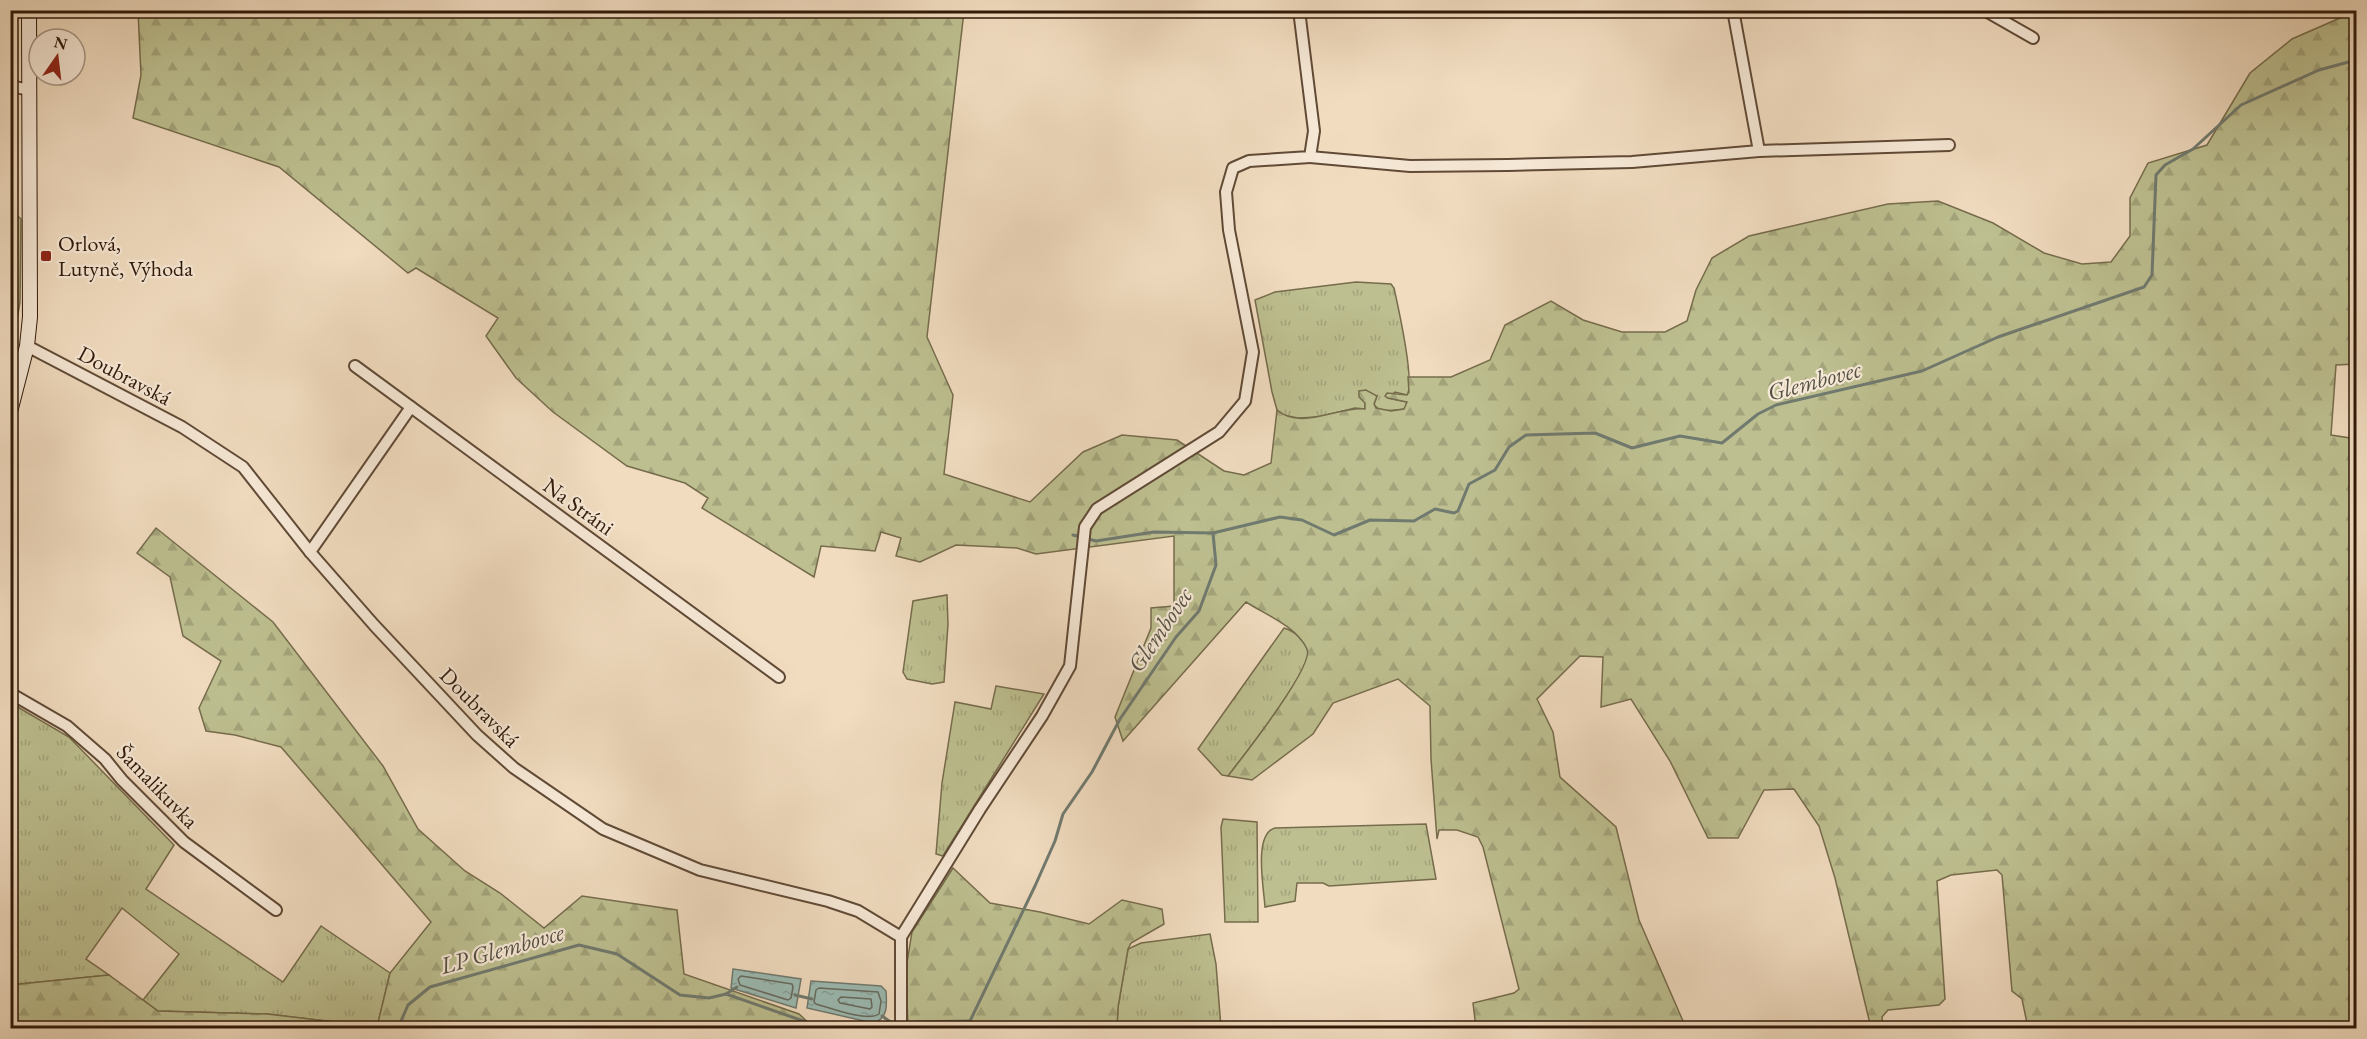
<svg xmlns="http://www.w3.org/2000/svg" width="2367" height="1039" font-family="'EB Garamond',serif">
  <defs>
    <pattern id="grass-tufts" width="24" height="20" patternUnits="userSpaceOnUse" patternTransform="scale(1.5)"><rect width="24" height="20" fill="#bdbf90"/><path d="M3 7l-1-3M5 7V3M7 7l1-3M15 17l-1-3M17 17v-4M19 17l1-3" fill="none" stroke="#a3a47b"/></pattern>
    <pattern id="forest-firs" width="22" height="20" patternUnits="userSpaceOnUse" patternTransform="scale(1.5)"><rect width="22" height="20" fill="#bdbf90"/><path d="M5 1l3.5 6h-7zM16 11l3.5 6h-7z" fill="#a3a47b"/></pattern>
    <pattern id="water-ripples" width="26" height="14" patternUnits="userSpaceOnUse" patternTransform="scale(1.5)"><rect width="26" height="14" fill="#9bbbb3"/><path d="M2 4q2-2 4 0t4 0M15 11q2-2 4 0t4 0" fill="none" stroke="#86a098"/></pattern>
  </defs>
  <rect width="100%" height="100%" fill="#f1dcc0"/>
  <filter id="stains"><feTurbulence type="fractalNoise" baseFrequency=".00333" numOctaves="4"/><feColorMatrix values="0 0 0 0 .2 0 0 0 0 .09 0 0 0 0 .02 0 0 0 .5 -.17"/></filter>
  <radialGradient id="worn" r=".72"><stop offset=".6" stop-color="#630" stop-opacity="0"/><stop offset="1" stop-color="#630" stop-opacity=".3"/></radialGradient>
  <!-- grass -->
  <g fill="url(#grass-tufts)" stroke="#766c4c" stroke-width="1.5">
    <polygon points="11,210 21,219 20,302 11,356"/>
    <path d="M1356,282L1391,284L1394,288C1398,306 1415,383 1407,395L1395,392L1388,398L1407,402L1405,409C1395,410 1379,414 1374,404L1377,396L1365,403V409L1355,408L1318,417L1298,418L1283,415L1277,410L1272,392L1255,300L1275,292Z"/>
    <polygon points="947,595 948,624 944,682 932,684 907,679 903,672 913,601"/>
    <path d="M1284,628C1294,631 1307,641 1308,653C1311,670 1241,759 1228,776L1222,775L1198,749Z"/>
    <polygon points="996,686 1044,694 946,851 943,856 936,854 942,783 955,702 991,709"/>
    <polygon points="16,706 69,737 174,845 146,889 283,982 321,926 390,973 377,1027 267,1014 158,1011 143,1000 179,954 122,908 86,959 109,975 11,985 10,722"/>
    <polygon points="1223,819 1257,822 1258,922 1225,922 1221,827"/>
    <path d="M1426,824L1436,879L1329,886L1323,883H1297L1295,901L1265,907C1264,889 1253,834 1275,828Z"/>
    <polygon points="1210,934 1216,964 1221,1028 1117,1028 1118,1007 1128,949 1141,943"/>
  </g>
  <!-- forest -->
  <g fill="url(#forest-firs)" stroke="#766c4c" stroke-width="1.5">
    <path d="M138,11H964L927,337L953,395L944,474L1030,502L1083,452L1122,435L1177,440L1224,471L1244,475L1271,463L1277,410C1301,431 1338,406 1365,409V403L1359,397V391L1366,390L1377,396L1374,404L1376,408L1391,411L1404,409L1407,402L1388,398L1385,396L1387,393L1407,395L1409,392L1408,377H1451L1490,360L1505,325L1551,301L1583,320L1622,332H1665L1687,321L1696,290L1712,258L1749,236L1888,204L1938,201L1993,223L2044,253L2082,264L2111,262L2130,236V198L2148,163L2207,145L2250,73L2292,39L2356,11V364L2336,365L2331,435L2350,438L2356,449V1028H2028L2022,999L2012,991L2002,875L1997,870L1951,875L1937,881L1945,999L1939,1005L1888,1010L1882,1017L1883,1028H1871L1835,878L1819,826L1794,789L1764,790L1738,838H1708L1670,761L1631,699L1601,707L1603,657L1580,656L1537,699L1553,732L1560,777L1616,827L1639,920L1686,1028H1587L1577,1022L1552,1028H1476L1473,1003L1514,993L1519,989L1483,847L1478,837L1457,830H1439L1437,839L1431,759L1430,706L1398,679L1333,703L1313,734L1252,780L1228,776C1241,759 1315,666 1307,649C1296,626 1266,615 1246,602L1123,741L1115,717L1151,628V608L1174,606V536L1036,554L1017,548L956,545L920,562L896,556L901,538L881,532L875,551L821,546L814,577L702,508L708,498L685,483L627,466L553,412L516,378L486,336L498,318L416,268L408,273L279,167L133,118L141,75Z"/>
    <polygon points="156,528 273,622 383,766 418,829 465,871 500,893 544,928 582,896 677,910 684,974 799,1014 814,1028 11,1028 10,985 109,975 158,1011 267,1014 377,1027 390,973 431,922 281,747 235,735 206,731 199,708 221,661 183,636 170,577 137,553"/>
    <polygon points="953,868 990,903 1040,912 1089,924 1122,900 1162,909 1164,924 1131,943 1128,949 1118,1007 1117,1028 908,1028 906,969 912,932"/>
  </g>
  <!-- water -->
  <g fill="url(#water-ripples)" stroke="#707a6f" stroke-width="1.5">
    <polygon points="733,969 801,979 796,1008 731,988"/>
    <path d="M811,981L881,986L886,991C887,1005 888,1019 873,1023L807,1008Z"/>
  </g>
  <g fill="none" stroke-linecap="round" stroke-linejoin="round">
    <!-- shore -->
    <g stroke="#666a5e" stroke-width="1.5">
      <polygon points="741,976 792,984 793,987 791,998 788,1000 740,985 738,979"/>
      <path d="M819,988L878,992L881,1001L879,1014C867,1022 830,1008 816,1004L814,1002L816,990Z"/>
      <polygon points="841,997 871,999 872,1007 870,1009 840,1003 838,1000"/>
    </g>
    <!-- stream -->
    <g stroke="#707a6f" stroke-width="3">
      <polyline points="1073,535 1096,541 1154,532 1213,533"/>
      <polyline points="726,994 737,987"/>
      <polyline points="795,995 812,999"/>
      <polyline points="882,1016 899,1028"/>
      <polyline points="105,1026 112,1028"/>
      <polyline points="904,1027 916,1022 970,1021"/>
      <polyline points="398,1028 408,1005 430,987 579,945 617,954 680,995 709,998 726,994 815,1025 871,1028"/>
      <polyline points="972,1028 970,1021 1035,886 1055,841 1063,814 1092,772 1120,719 1176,637 1199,611 1216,565 1213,533 1280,517 1302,520 1334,535 1370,520 1414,521 1435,509 1454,513 1458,511 1469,484 1495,470 1509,447 1526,435 1595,433 1632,448 1680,436 1722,443 1758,414 1776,405 1922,371 1998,337 2144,287 2152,275 2156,175 2165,165 2193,149 2241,105 2319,70 2356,60"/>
    </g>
    <defs>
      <g id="minor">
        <polyline points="1733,10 1759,151"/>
        <polyline points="1984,10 2033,38"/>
        <polyline points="10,86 30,90"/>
        <polyline points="1310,157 1410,166 1508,165 1632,162 1759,151 1949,145"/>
        <polyline points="27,346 182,427 243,467 310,552 374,625 477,735 514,768 603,829 700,870 828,901 858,911 901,937 901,1028"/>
        <polyline points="355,366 779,677"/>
        <polyline points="310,552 411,407"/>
        <polyline points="10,693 67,726 105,759 122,780 184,842 276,910"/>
        <polyline points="901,937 980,809 1042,716 1070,666 1085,527 1097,509 1219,432 1245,401 1253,352 1229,230 1226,192 1233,168 1249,161 1310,157 1314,131 1299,10"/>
      </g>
      <polyline id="secondary" points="10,412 27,346 30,317 29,10"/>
    </defs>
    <!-- minor casing -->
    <use href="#minor" stroke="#604a36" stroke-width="14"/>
    <!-- secondary casing -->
    <use href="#secondary" stroke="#301908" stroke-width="16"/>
    <!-- minor -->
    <use href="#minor" stroke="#f6e8d6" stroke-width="10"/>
    <!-- secondary -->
    <use href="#secondary" stroke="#f6e8d6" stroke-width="14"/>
  </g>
  <!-- markers -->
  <rect fill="#8f2418" stroke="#f6e8d6" stroke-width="2" x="40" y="250" width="12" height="12" rx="3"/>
  <g text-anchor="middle" stroke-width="4.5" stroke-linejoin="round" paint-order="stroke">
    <!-- poi labels -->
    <g font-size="22" fill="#301908" stroke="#f6e8d6" text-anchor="start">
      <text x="58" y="251">Orlová,<tspan x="58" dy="25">Lutyně, Výhoda</tspan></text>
    </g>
    <!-- street labels -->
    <g font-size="22" fill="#301908" stroke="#f6e8d6">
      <text transform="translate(125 375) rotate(28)" y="8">Doubravská</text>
      <text transform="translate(579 506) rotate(36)" y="8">Na Stráni</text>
      <text transform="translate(480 707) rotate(45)" y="8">Doubravská</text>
      <text transform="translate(158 786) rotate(46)" y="8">Šamalikuvka</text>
    </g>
    <!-- water labels -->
    <g font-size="24" font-style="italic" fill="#555244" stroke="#f6e8d6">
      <text transform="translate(1814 381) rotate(-15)" y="8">Glembovec</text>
      <text transform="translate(1160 630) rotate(-56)" y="8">Glembovec</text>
      <text transform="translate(502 949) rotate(-16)" y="8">LP Glembovce</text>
    </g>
  </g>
  <!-- margin -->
  <rect width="2367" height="1039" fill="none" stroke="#f1dcc0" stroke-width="36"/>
  <rect x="12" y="12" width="2343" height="1015" fill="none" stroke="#301908" stroke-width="3"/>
  <rect x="18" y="18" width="2331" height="1003" fill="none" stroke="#301908" stroke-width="1.5"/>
  <!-- north arrow -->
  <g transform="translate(57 57) rotate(14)"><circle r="28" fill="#f6e8d6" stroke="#a79584" stroke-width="1.5"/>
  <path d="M0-4.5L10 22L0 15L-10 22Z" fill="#8f2418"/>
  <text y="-9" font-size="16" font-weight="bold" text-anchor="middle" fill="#301908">N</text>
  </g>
  <rect width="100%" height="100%" filter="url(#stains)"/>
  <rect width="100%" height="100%" fill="url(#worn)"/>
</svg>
